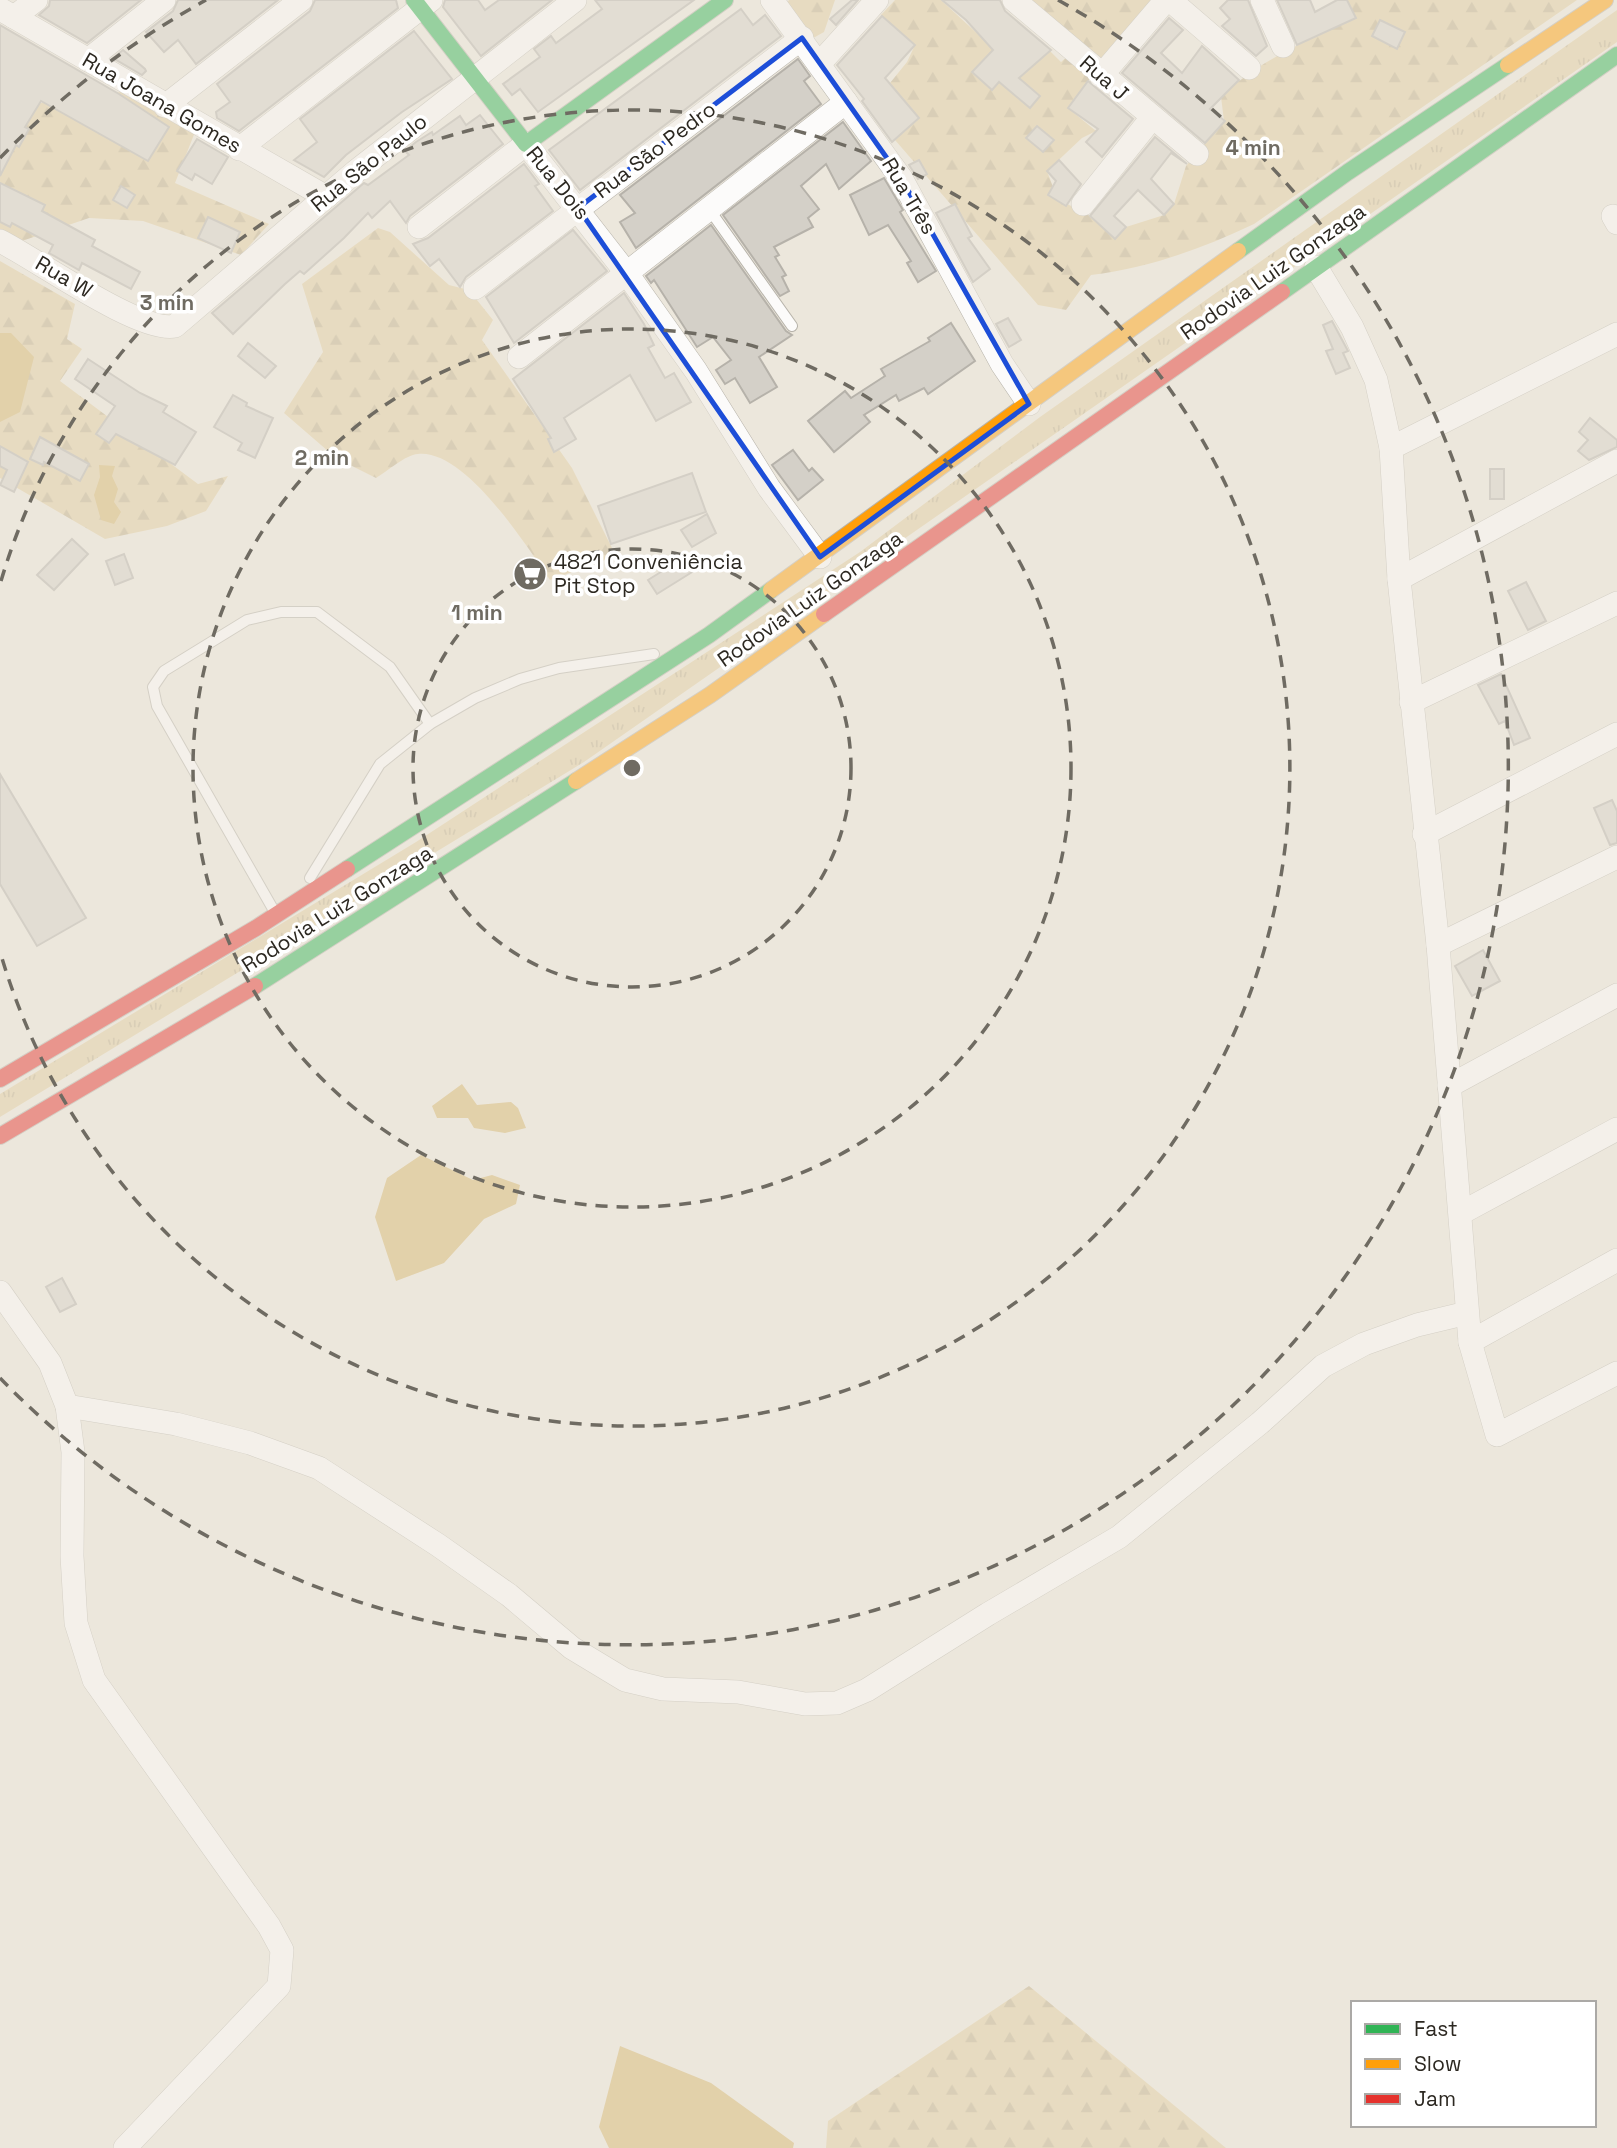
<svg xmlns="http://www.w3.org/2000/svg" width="1617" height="2148" font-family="'Space Grotesk',sans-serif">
  <defs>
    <pattern id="grass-tufts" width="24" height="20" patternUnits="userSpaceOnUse" patternTransform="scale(1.75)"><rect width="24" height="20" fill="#e1cda0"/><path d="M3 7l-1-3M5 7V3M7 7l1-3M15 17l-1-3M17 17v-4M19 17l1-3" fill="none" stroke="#c1b08a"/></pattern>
    <pattern id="forest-firs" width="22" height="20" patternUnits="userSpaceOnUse" patternTransform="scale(1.75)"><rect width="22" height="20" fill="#e1cda0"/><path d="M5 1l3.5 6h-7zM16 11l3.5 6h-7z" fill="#c1b08a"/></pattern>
  </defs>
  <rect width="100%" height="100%" fill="#ece7dc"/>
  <!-- grass -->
  <polygon fill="url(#grass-tufts)" points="1617,10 1617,42 584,762 0,1117 0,1094 416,842 860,552 1040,417"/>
  <!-- forest -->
  <g fill="url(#forest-firs)">
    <polygon points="789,0 835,0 824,32 808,41 785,6"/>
    <path d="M895,0H941L1020,73L1050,51L1061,62L1068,56L1091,77L1068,108L1096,131L1082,138L1047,171L1053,187L1048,195L1086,213L1115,239L1126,227L1164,215L1174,204L1186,166L1224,121L1221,97C1259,60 1308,40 1356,18L1342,0H1577L1254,224C1201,249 1149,268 1091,275L1066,310L1038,305L895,140L919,118L890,83L907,62L915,45L881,15Z"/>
    <polygon points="1032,0 1154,0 1104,63"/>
    <polygon points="121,92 195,132 175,183 269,224 241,255 143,221 89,218 22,241 0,229 0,106 5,108"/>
    <path d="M378,228L390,232L449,285L469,290L493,320L482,340L572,468L616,556L550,580C526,545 465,449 418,454C405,455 388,471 376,478L336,458L284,413L323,352L302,284Z"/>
    <polygon points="0,261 75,304 67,339 82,349 60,381 198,484 228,476 206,511 167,526 105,539 0,478"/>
    <polygon points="1029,1986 1226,2148 826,2148 828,2121"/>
  </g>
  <!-- water -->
  <g fill="#d4b56e">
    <polygon points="0,333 11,333 34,357 20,412 0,422"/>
    <polygon points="99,465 115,466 112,476 118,489 114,502 121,512 114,524 101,520 94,495 100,477"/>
    <polygon points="462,1084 477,1105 511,1102 518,1108 526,1128 505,1133 474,1128 468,1118 437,1118 432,1106"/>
    <polygon points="421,1155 473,1180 492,1175 520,1185 516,1204 484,1219 444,1263 396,1281 375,1217 387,1178"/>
    <polygon points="620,2046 711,2083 794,2143 793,2148 609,2148 599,2127"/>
  </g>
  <!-- building -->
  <g fill="#d4d0c8" stroke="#b6b2aa" stroke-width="2">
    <polygon points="50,0 141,0 87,43 39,15 49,6"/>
    <polygon points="178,0 278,0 196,64 178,40 164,52 146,32 173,11"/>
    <polygon points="315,0 396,0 398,8 239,131 217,118 216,112 230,102 217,84 310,11"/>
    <polygon points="445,0 478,0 485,10 499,0 552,0 481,56 443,7"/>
    <polygon points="595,0 694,0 538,112 520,89 512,95 503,84 540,57 534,49 551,36 556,43 602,9"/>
    <polygon points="852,0 858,0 836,25 830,19"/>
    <polygon points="942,0 1000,0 1005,11 1051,50 1019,78 1040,96 1030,108 999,82 992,90 972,72 993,50 966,20"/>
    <polygon points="1228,0 1248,0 1267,46 1256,56 1222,26 1230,19 1220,8"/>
    <polygon points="1277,0 1310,0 1315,12 1337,0 1347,0 1356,18 1297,45"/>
    <polygon points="741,9 753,25 765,15 781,36 580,190 549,150"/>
    <polygon points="882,16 915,45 885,78 919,118 892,142 862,101 864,99 837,65"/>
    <polygon points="1169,18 1183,30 1161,53 1182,73 1202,46 1239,80 1210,109 1225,121 1205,143 1122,73"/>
    <polygon points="1380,20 1405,32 1397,49 1372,36"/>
    <polygon points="0,25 119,94 169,127 148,161 41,101 25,127 29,129 19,147 16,145 0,176"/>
    <polygon points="414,31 452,79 402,112 346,155 324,177 294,160 317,142 300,119"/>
    <polygon points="123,50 145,69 146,71 142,75 113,58"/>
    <polygon points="798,59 810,76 804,81 821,104 636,248 620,222 635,213 620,195"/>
    <polygon points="1088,81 1133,119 1102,157 1086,142 1098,129 1068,108"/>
    <polygon points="480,115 503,144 410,216 406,223 390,201 372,218 368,213 344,238 304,274 300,271 285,284 233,334 212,313 364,183 368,185 409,155 405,151 416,142 432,132 433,135 460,116 466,125"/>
    <polygon points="843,122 871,161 839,189 826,164 801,186 819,209 808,218 813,227 774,247 779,255 775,257 786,275 782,277 789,291 780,296 723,215"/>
    <polygon points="1037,126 1054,140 1043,152 1026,138"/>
    <polygon points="1155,137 1187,164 1171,153 1151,179 1174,204 1164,215 1138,190 1114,216 1126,227 1115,239 1090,216"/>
    <polygon points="197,139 228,157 212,184 195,174 192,180 177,171"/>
    <polygon points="919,160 927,174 918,179 909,165"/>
    <polygon points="1059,160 1081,184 1066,206 1048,195 1056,181 1047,171"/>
    <polygon points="524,164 539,184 535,186 553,211 466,277 460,287 439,259 430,266 413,244 428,238"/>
    <polygon points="884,178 903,210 900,212 936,271 918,282 907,263 911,261 888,225 869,235 850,195"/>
    <polygon points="0,183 45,205 42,211 95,240 92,246 140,272 131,289 82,263 79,270 49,253 53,245 12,223 10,227 0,222"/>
    <polygon points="121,186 135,195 127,208 113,200"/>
    <polygon points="955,204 972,236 968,238 990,269 973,282 936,213"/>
    <polygon points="208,217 240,232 231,253 198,238"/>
    <polygon points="711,225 786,331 792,335 759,357 777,387 750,403 735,378 725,384 716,370 731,360 713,337 697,347 654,280 651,283 646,276"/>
    <polygon points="573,230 607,271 514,343 486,297"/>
    <polygon points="624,293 644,324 654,345 648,348 665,378 674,373 691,402 656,421 630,375 564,418 576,439 554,452 548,439 551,438 513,379"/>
    <polygon points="1008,318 1021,340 1009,347 996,324"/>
    <polygon points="1332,321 1348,351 1343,353 1350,368 1336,374 1326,351 1333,349 1323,325"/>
    <polygon points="951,323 975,361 928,394 924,388 899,401 896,395 864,415 870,422 834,452 808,421 845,391 851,398 885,376 881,369 930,341 928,338"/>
    <polygon points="248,343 276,366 265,378 238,356"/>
    <polygon points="88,359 140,393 167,406 163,412 196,432 175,465 116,434 109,443 96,434 115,406 75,379"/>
    <polygon points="233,395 247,403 246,406 273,418 255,458 238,450 242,443 214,427"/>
    <polygon points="1590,418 1617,440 1617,447 1589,460 1578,451 1588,440 1579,432"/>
    <polygon points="40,437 89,464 80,481 44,462 43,465 30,459"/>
    <polygon points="0,446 28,462 14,492 0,485 7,470 0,466"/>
    <polygon points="793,450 809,471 812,468 823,480 798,500 772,465"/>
    <rect x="1490" y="469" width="14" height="30"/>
    <polygon points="692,473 706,512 611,544 598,506"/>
    <polygon points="707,514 716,533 692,547 681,530"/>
    <polygon points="72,539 88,554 54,590 37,575"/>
    <polygon points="124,554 133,578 115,585 106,561"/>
    <polygon points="688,555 697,569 657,594 648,580"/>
    <polygon points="1526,582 1546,621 1528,630 1508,591"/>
    <polygon points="1501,674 1530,738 1514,745 1505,721 1499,724 1478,685"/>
    <polygon points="0,774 86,918 37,946 0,884"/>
    <polygon points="1612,800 1617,811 1617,843 1610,845 1594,808"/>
    <polygon points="1483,950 1500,981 1472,996 1455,966"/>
    <polygon points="62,1278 76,1304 60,1312 46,1287"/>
  </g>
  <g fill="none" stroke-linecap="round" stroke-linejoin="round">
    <defs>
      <g id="lane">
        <polyline points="709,209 792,326"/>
        <polyline points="310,878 380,764 430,724 475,698 520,679 559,668 654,654"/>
        <polyline points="273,909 157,706 153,687 164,671 247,620 281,612 317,612 390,667 430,724"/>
      </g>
      <g id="street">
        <polyline points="772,0 901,178 1002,364 1029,404"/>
        <polyline points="1014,0 1197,154"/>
        <polyline points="1170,0 1249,68"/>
        <polyline points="1262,0 1283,46"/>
        <polyline points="0,9 326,197"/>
        <polyline points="14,17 36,0"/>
        <polyline points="88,60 164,0"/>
        <polyline points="820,63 877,0"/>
        <polyline points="1101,76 1166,0"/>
        <polyline points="165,106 301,0"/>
        <polyline points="239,149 431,0"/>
        <polyline points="1083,204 1151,119"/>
        <polyline points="1613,216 1617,223"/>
        <polyline points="419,227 526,144 628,275 696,371 769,488 820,557"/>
        <path d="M0,241C36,259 141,334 175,326L355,172L575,0"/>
        <polyline points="1316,267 1352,327 1376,380 1391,448 1399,579 1438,945 1470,1342 1497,1435 1617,1373"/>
        <polyline points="475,288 802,38"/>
        <polyline points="519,357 846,102"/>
        <polyline points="1391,448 1617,334"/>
        <polyline points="1399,579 1617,461"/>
        <polyline points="1411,702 1617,603"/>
        <polyline points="1424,834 1617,734"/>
        <polyline points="1438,945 1617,857"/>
        <polyline points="1449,1086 1617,995"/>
        <polyline points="1461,1213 1617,1129"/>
        <polyline points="0,1292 50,1363 67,1406 73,1452 72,1556 76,1623 94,1680 269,1926 282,1950 279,1986 125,2148"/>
        <polyline points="1470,1342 1617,1260"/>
        <polyline points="67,1406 176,1424 250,1443 319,1468 438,1545 509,1595 572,1648 625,1680 663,1689 738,1692 805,1704 837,1703 867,1690 988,1614 1119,1537 1260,1423 1323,1366 1364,1344 1417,1325 1467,1313"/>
      </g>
      <g id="fast">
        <polyline points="414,0 526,144 725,0"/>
        <polyline points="1238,251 1348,172 1508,65"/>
        <polyline points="1282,292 1617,55"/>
        <polyline points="347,869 709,635 771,590"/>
        <polyline points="255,986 576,781"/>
      </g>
      <g id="slow">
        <polyline points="1508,65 1605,0"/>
        <polyline points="771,590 1238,251"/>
        <polyline points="576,781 710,695 824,614"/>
      </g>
      <g id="jam">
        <polyline points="824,614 1282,292"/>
        <polyline points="0,1079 256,928 347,869"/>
        <polyline points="0,1136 255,986"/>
      </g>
    </defs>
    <!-- lane casing -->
    <use href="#lane" stroke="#b7b3aa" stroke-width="12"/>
    <!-- street casing -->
    <use href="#street" stroke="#b7b3aa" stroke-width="24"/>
    <!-- fast casing -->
    <use href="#fast" stroke="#b7b3aa" stroke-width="18"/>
    <!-- slow casing -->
    <use href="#slow" stroke="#b7b3aa" stroke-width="18"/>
    <!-- jam casing -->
    <use href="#jam" stroke="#b7b3aa" stroke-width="18"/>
    <!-- lane -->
    <use href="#lane" stroke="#fcfbfa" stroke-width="10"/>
    <!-- street -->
    <use href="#street" stroke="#fcfbfa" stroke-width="23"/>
    <!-- fast -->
    <use href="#fast" stroke="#30b455" stroke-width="16"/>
    <!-- slow -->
    <use href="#slow" stroke="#ff9f0a" stroke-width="16"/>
    <!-- jam -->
    <use href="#jam" stroke="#e5322d" stroke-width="16"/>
  </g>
  <!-- marked area -->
  <path d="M0 0H1617V2148H0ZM802,38L901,178L1029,404L820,557L578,208Z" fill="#ece7dc" fill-opacity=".55" fill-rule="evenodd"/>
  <path fill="none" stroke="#1d4ed8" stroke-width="5" stroke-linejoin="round" d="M802,38L901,178L1029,404L820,557L578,208Z"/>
  <!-- distance rings -->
  <g fill="none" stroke="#6f6b62" stroke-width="3.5" stroke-dasharray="12 9">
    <circle cx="632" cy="768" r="219"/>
    <circle cx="632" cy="768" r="439"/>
    <path d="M1 581A658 658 0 1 1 1 955"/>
    <path d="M0 158A878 878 0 0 1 206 0M1058 0A878 878 0 1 1 0 1378"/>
  </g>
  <!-- icons -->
  <defs>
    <symbol id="supermarket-disc" viewBox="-11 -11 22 22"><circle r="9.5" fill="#6f6b62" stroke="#fff"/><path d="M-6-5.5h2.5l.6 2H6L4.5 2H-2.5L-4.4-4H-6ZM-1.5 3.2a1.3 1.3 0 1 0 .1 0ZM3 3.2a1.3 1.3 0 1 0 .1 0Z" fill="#fff"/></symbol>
  </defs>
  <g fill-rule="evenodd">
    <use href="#supermarket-disc" x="511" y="555" width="38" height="38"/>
  </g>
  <g text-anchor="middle" stroke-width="7" stroke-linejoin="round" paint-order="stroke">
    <!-- street labels -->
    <g font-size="21" fill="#2c2821" stroke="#fff">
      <text transform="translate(1104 78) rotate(41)" y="7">Rua J</text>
      <text transform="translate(162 103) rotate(30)" y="7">Rua Joana Gomes</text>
      <text transform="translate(655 150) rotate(-37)" y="7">Rua São Pedro</text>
      <text transform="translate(369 163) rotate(-39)" y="7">Rua São Paulo</text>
      <text transform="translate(558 183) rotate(51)" y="7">Rua Dois</text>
      <text transform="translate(909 196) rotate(59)" y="7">Rua Três</text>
      <text transform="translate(1273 272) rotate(-35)" y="7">Rodovia Luiz Gonzaga</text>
      <text transform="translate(64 277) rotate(30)" y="7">Rua W</text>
      <text transform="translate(810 599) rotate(-35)" y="7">Rodovia Luiz Gonzaga</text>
      <text transform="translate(337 909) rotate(-32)" y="7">Rodovia Luiz Gonzaga</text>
    </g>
    <!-- poi labels -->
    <g font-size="21" fill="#2c2821" stroke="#fff" text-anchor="start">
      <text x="554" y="569">4821 Conveniência<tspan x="554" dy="24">Pit Stop</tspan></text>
    </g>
  </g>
  <circle cx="632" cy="768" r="10" fill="#6f6b62" stroke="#fff" stroke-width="3.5"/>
  <g font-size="21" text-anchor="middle" font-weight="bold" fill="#6f6b62" stroke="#fff" stroke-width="7" stroke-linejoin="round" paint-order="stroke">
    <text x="1253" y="155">4 min</text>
    <text x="167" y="310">3 min</text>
    <text x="322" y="465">2 min</text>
    <text x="477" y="620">1 min</text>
  </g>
  <!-- legend -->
  <rect x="1351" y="2001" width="245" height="126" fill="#ffffff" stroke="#aba9a6" stroke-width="2"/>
  <rect x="1365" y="2024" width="35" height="10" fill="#30b455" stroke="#aba9a6" stroke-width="2"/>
  <text x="1414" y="2036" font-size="21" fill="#2c2821">Fast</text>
  <rect x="1365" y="2059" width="35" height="10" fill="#ff9f0a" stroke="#aba9a6" stroke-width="2"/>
  <text x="1414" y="2071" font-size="21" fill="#2c2821">Slow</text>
  <rect x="1365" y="2094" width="35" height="10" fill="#e5322d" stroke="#aba9a6" stroke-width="2"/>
  <text x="1414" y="2106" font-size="21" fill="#2c2821">Jam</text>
</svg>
